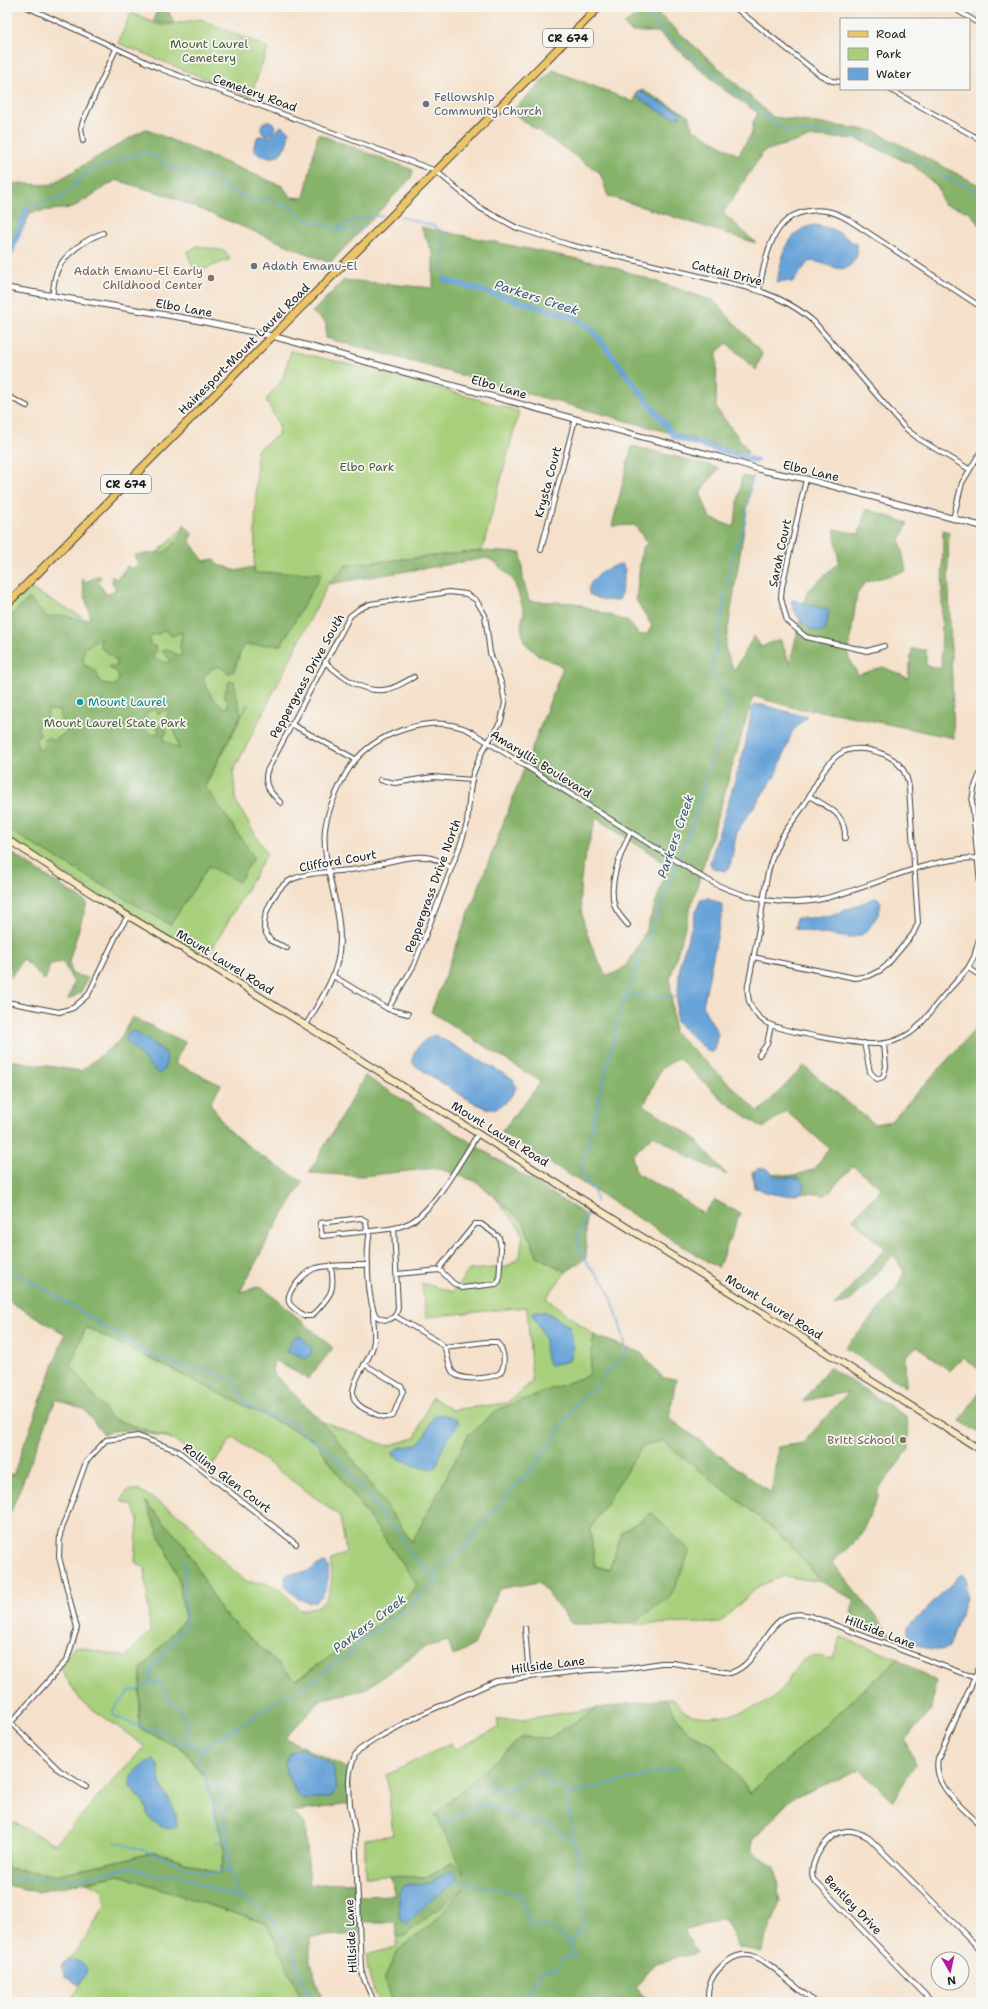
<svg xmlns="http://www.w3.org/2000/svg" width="988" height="2009" font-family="'Shantell Sans',sans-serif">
  <rect width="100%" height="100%" fill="#f6f6f2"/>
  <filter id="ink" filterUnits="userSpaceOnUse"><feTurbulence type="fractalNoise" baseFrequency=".025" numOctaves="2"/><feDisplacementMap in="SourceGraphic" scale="8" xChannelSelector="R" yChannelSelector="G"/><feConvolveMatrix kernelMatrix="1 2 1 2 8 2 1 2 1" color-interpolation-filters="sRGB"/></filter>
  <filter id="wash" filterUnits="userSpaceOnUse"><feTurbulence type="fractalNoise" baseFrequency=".012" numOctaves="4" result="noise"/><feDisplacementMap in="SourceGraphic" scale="16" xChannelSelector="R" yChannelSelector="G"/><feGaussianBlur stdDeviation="0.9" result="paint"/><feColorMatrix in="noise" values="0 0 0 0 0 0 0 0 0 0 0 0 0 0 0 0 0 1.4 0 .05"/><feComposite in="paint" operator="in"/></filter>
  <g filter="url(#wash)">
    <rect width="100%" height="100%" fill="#f5e1cb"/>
    <!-- green -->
    <g fill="#a8d07b" stroke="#62764c" fill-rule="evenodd">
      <polygon points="131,13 162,26 200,19 268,48 250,97 118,43"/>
      <polygon points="197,246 225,251 230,259 195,273 187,252"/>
      <path d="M291,351L378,371L519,411L482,551L347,565L328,584L233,772L236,802L267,854L211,951L204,946L197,957L7,838V606L25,586L86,619L181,530L195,572L254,573L257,450L278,435L279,425L266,400L282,380ZM248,704L205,786L200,790Z"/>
      <polygon points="494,1196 524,1223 537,1256 566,1272 546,1298 594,1335 589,1375 499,1409 469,1434 412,1543 349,1454 321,1421 387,1446 415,1438 432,1397 452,1410 507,1403 532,1382 527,1307 426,1317 422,1283 453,1292 469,1270 507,1267 520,1257 523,1233"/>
      <path d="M86,1327L314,1440L417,1584L398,1610L296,1680L221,1611L185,1546L146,1503L178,1578L185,1618L141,1670L139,1728L183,1749L206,1779L225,1849L220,1874L156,1852L55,1875L7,1868V1819L55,1844L145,1746L81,1701L60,1668L75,1646L125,1657L150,1632L145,1568L135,1562L138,1520L132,1505L121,1501L127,1491L138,1489L185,1519L209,1547L246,1582C278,1582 279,1588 300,1610C305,1609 311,1608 316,1607C333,1600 333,1576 330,1561L346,1552L340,1516L233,1437L211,1467L174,1440L111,1419L70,1365Z"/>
      <polygon points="662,1440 769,1525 790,1545 822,1582 784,1576 759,1586 719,1623 630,1624 671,1596 622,1532 609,1570 595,1566 590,1529 642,1446"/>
      <path d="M841,1637L898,1659L750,1793L711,1743L687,1732L665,1699H674C678,1704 684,1712 689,1714C713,1722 761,1710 779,1693C788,1683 795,1665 805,1659C813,1654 823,1657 832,1659Z"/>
      <polygon points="598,1708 549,1738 522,1737 466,1875 453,1862 428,1877 365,1876 365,1839 393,1835 387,1775 451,1743 455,1750 499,1727 497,1720 523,1719"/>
      <polygon points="119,1875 267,1924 303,2002 69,2002 78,1989 87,1967 63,1964 80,1947 105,1905 102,1889 87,1882"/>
      <path d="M467,1885L432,1924L398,1950L384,1980L392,2002H379C372,1986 366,1972 367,1955L395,1947L397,1937L404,1936Z"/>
    </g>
    <!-- forest -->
    <g fill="#86b26b" stroke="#516744" fill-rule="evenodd">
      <polygon points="157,7 166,7 174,23 161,24 154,21"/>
      <polygon points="634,7 651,7 773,117 874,131 979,185 981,187 981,227 970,212 943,204 938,187 913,165 857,139 811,137 764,151 723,213 756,243 608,196 600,173 511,112 553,70 634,102 637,91 642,90 688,115 693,129 738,155 752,133 753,122 758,113 723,89 658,32 631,32 624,24 638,15"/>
      <polygon points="145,129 282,186 291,197 304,198 318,134 413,170 411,178 330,263 166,195 116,180 72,208 31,212 7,261 7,222 11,207 7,201 7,183 50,185"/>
      <polygon points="421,227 607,265 714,301 762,353 756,370 727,343 717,352 716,408 747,449 747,454 326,338 326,323 312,312 344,280 433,288 433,254"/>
      <path d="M632,446L719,468L700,492L710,518L734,527L742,476L752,478L725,648L734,671L754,636L761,647L780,639L790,663L807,592L839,562L834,529L859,534L866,509L908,523L900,540L906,571L866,582L857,594L848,656L858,675L883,667L908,678L912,649L926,650V665L941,669L943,530L949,532L948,563L954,738L835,713L795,708L753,696L670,978L674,1032L759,1112L804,1066L874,1124L891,1121L981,1023V1371L963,1357L950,1371L917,1346L905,1357L906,1387L845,1348L896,1290L904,1272L894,1255L850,1301L834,1306L885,1249L853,1219L881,1188L853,1166L826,1195L754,1188L752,1171L794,1176L815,1169L829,1148L786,1111L763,1128L724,1101L678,1058L661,1069L644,1105L693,1137L727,1175L691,1158L653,1135L632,1156L636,1173L679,1197L703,1214L715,1200L740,1213L718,1268L501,1132L541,1082L431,1012L563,667L538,655L524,642L521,626L524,611L514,581L495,562L487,558L328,584L346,565L482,551L521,553L523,578L529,601L575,603L629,622L639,635L647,634L652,626L636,600L642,548L647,543L635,525L612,526ZM596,818L668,865C658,894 645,944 625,966C619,972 613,974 606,975C592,950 580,922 580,893C580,868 590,842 596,818Z"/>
      <path d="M184,524L192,533L190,542L204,561L214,559L219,566H224L236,571L254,567V573H322L281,645H243L234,671L229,673L218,666L210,670L203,679L211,696L224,708L228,706V701L224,696L229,681H234L241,715L205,786L254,857L239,882L209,866L170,925L7,829V620L29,598L47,617L63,615L85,621L91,619C88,606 83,593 82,579L86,582L99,575L101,578L97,581L107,595L116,589L112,582V576L116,579L120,576L127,566L132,569L138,564L135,555L165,552L179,539ZM165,630L172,636L182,632L180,646L182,657L166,649L162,651L171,661L167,663L154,659L153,655L157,651L156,646H151L149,640L152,635L159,634ZM101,637C101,640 99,644 100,647C102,650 114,655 117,663L116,667L110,665L109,668L117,672L119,680L113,686L100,682L96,671L83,664L84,649ZM153,709L159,714L165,710L169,711L166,716L174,727L179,749L163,740L167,730L157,724L159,733L151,735L144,728L150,726L151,723L144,715ZM48,710L60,711V718L68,731L53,741L50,738H44L43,748L39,750L35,739L41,735L37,728L44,721H47Z"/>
      <polygon points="7,850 87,903 69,961 72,974 88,978 80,993 68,1000 74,983 63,962 50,964 45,981 23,959 11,977 10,966 7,965"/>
      <path d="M132,1017L185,1042L175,1063L221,1085L210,1103L227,1129L261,1156L303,1182L272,1232L240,1292L261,1286L333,1348L308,1379L274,1360L272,1372L321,1421L349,1454L412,1542L469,1434L499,1409L589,1375L594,1335L641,1353L663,1378L676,1379L669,1418L771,1493L778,1447L803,1443L848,1392L803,1401L829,1367L907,1417L909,1449L878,1490V1496L860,1537L832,1562L891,1635L865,1628L851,1612L854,1600L822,1582L790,1545L769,1525L662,1441L642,1446L590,1529L595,1566L609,1570L622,1532L652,1513L690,1551L671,1596L634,1622L630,1624H572L539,1582L499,1589L474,1645L453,1656L448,1641L425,1647L364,1690L322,1699L285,1738L348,1769L351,1804L292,1812L305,1824L310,1885L357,1882V1896L396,1895L390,1876L428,1877L453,1862L465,1874L435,1814L522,1737L549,1738L598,1708L665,1699L687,1732L711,1743L750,1793L898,1659L936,1681L932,1709L905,1740L915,1764L893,1801L860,1770L791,1799L752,1841V1851L775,1867L780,1902L761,1952L739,1947L724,1918L684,1931L697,1953L656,1963L635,1988L651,2002H392L384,1980L398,1950L432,1924L465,1887L404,1936L397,1937L396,1922H359V1934L310,1937V1962L323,2002H303L267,1924L119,1875L37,1892L7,1885V1868L56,1875L156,1852L220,1874L225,1849L206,1779L183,1749L139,1728L141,1670L185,1618L178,1578L145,1501L185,1546L221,1611L296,1680L398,1610L417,1584L314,1440L86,1327L70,1365L111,1418L174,1440C150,1434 127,1425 103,1434L84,1409L56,1399L7,1521V1473L13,1475L65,1334L7,1300V1060L81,1071L119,1041Z"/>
      <polygon points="365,1076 586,1215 586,1258 566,1272 537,1256 524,1223 494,1196 475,1181 437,1168 361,1176 309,1173"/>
      <polygon points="981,1389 981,1434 960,1421"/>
    </g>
    <!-- water -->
    <g fill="#67a3d8" stroke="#42607a">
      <path d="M640,91L657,101L679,111L681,113L680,117C664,118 651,104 638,98L636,95Z"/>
      <circle cx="268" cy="128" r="7"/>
      <polygon points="281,126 289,131 287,144 281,153 275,157 266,157 254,151 254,145 258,136 271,137"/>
      <path d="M815,225L833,229L856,244C858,251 858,256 853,262C841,279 824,258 808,262L793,282L783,281L777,283C781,259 786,229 815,225Z"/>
      <path d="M622,564L625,569L620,599C612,603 597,599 589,594C586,578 609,566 622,564Z"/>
      <path d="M793,600L829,610L826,630C809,637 794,615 791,601Z"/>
      <polygon points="755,705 762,705 807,717 792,732 777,773 737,831 730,867 726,871 715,869 711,866 710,862 745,747 752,709"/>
      <polygon points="704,898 709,898 722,905 723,908 703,1006 705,1011 718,1033 714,1051 711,1052 707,1051 677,1022 676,1016 680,963 698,906 701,899"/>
      <polygon points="875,898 878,898 881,903 879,913 868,930 861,935 849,938 795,929 796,918 811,918 836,914"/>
      <path d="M134,1031L165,1052C169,1060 165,1068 160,1074L155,1071L126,1040L128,1033Z"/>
      <path d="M435,1035L513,1079L516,1088C512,1097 501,1109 491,1109C476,1108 429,1074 413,1064C410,1052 424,1038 435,1035Z"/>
      <path d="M765,1168L778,1177L799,1178L805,1184L802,1192C787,1200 739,1193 757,1169Z"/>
      <path d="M536,1311H544L569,1326C573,1335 575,1352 569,1361L550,1365C542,1356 547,1347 544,1337C542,1329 536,1323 533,1315V1312Z"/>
      <polygon points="298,1336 302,1337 312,1349 311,1354 306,1359 296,1354 286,1352 293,1338"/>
      <path d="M440,1414L457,1419L459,1423L444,1444L436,1467C426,1474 404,1460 394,1456L393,1453C400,1443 413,1449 421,1441C429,1433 428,1416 440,1414Z"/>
      <path d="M326,1563C334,1570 323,1631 286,1586L285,1577L288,1574L309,1571L317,1565Z"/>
      <path d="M963,1574L967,1579L966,1598L949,1647C937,1656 904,1645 908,1627L959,1576Z"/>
      <polygon points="300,1748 333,1765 336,1789 331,1797 307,1800 301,1799 298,1796 286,1772 285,1764 291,1753"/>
      <path d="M154,1760L158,1764L160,1783L176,1813L177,1826C169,1833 153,1824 148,1815C146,1811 147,1807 144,1803C140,1797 134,1792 130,1786C129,1774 142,1762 154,1760Z"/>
      <path d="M451,1871L456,1874L457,1880L430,1901L410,1921L407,1923L401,1920C397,1911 398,1892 405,1885L430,1883Z"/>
      <polygon points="74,1960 83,1963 87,1967 86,1973 79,1984 77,1984 65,1977 61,1967 69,1961"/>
    </g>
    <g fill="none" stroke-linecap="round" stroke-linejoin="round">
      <!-- stream -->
      <g stroke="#67a3d8" stroke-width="1.5">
        <polyline points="639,7 668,36 780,128 788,131 838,133 865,137 906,153 939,175 969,187 981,195"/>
        <polyline points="27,209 29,206 62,198 85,174 93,169 137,154 152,153 166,165 212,178 223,184 230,191 252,199 261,202 268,200 289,207 307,221 322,223 335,229 350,230 365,228"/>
        <path d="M401,217L434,226L444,233C448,249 438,267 445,280"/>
        <polyline points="338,229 340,226 361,218 382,216"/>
        <polyline points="625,998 636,995 678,997"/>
        <path d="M596,1202C597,1189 584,1182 581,1171L622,1005L695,817L707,772L730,707V698L714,679L711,672L712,662L718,641L725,594L734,551L744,528L751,481L754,476"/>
        <polyline points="7,1269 54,1295 147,1353 188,1369 210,1372 231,1378 235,1382 244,1402 260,1414 294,1423 309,1439 326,1448 334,1455 349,1472 357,1484 368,1495 387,1522 400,1534 410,1554 436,1577"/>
        <polyline points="151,1682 150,1676 151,1671 186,1624 184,1584 186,1575 184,1560"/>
        <polyline points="187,1744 188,1733 184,1715 169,1700 160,1683 150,1682 137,1691 131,1690 113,1710 113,1714 116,1717 143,1728 163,1732 175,1741 204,1749"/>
        <path d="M488,1783L499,1790H507L528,1778L535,1771L545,1770L547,1773L546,1783C553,1789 562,1784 567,1791V1803L580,1869L584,1925L569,1944"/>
        <polyline points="207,1784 210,1786 217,1783 221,1785 226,1831 230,1850 227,1859 239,1898"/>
        <polyline points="567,1794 680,1767"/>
        <polyline points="440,1826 471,1809 486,1805 529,1822 551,1825 573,1841"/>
        <path d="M115,1842C131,1847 149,1851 165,1858C181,1865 209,1880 226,1870L231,1872"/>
        <path d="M215,1842L222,1843L221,1838L204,1774L199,1762L200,1753L208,1745L260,1713L285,1695L295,1694L314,1681L337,1661L351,1653L363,1638L413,1604L422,1593L434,1584L437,1573L464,1548L488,1516L536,1464L581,1398L595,1387L608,1370L626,1353C626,1341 611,1294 605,1284C602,1279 598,1276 594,1272C574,1248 573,1236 591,1210"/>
        <polyline points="7,1878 70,1880 134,1867 153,1877 181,1874 202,1885 234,1897 250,1901 256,1906 279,1926 292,1949 300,1977 312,2002"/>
        <path d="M455,1880L520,1894C527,1904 523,1914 531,1926C537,1928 542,1925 547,1926C561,1929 567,1945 575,1953L574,1957L563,1958L558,1969C555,1969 552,1968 549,1968C537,1971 528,1991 528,2002"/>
      </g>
      <!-- canal -->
      <g stroke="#67a3d8" stroke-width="5.5">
        <polyline points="7,263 27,209"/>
        <polyline points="445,280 576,318 594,332 675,437 756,461"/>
      </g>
    </g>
  </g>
  <g filter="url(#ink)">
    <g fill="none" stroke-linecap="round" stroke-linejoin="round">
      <defs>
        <g id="minor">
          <path d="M27,7L161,69L436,171L480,208L517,228L570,245L753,289C776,296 797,306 815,323L905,428L919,439L969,469"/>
          <polyline points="734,7 820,75 832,81 841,82"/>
          <polyline points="952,7 981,25"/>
          <polyline points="7,10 8,7"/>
          <polyline points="889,89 981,140"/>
          <polyline points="83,141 81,128 83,121 116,49"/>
          <path d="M759,290C765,260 771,215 809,211C825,208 838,213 852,222L981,307"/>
          <path d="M52,296C54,287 54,278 57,271C64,254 86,239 103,233"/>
          <polyline points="7,396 27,406"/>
          <polyline points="806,479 782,587 781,598 787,621 806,637 867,651 884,646"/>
          <polyline points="953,519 962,483 981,451"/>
          <polyline points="541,550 575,419"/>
          <path d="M325,662C342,677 364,695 389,689C397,687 406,681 414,677"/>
          <polyline points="291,724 355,759"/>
          <polyline points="981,771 974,789 972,801 981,894"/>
          <polyline points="380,780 395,783 433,777 472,780"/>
          <path d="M809,796C829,808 846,813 845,838"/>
          <path d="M281,803C271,793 263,786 267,771L350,616L359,609L370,604L449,592L466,594L476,600L485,615L490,653L502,685L505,703L501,721L482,752L473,774L470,791L467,823L461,843L414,965L388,1009"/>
          <path d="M628,925C623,919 618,914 615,907C607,884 621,853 630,833"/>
          <path d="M287,948L271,941C268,937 265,933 264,928C263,913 276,888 289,881C307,871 337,872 358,869C379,865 406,855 426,857C436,858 443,863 451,868"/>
          <path d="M753,957L855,978L869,976L881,970L887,965L913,934L918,923L909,788C907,772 899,760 883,754C836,736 827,766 807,800C798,817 783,830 776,848C767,868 765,889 762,910C758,935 753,960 748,985C746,1001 753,1015 767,1023C782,1032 856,1044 875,1044C884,1044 893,1042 901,1038C919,1031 928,1014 940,1000C949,989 959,979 968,968L974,957L981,932"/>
          <polyline points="968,968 981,976"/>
          <polyline points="333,976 388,1009 408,1014"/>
          <polyline points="7,1002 59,1012 73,1008 88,995 118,932 128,916"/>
          <path d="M306,1025C319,1002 336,979 339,952C345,911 321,869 325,829C327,812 334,798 341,783C352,759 369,743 394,733C419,723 444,719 470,731L702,877C737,897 782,908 822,899C877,887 923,857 981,858"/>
          <polyline points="864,1043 870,1072 877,1079 883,1077 886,1067 884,1043"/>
          <polyline points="759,1055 767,1044 771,1025"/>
          <path d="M394,1228L398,1308C396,1320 386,1323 376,1316C367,1300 366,1250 370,1231C383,1230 397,1229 409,1223C433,1212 463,1157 478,1134"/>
          <polyline points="367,1231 366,1221 361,1218 320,1223 322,1236 370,1231"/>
          <path d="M331,1267C336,1294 329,1296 312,1316H304C300,1312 290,1307 289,1302C285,1291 307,1271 316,1268C330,1264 354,1265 368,1265"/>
          <polyline points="397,1274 440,1270 453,1283 462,1288 496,1284 499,1281 501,1248 499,1237 481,1224 475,1224 441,1266 440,1270"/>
          <polyline points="395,1316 439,1342 444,1347"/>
          <path d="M486,1342H496C505,1349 506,1365 500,1373C490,1379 458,1382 452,1371C448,1364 448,1354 444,1347Z"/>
          <path d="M364,1364L402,1387L403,1391L393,1416C383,1419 378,1415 369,1411C333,1396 368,1368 373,1346C376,1336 373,1323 373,1312"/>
          <polyline points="525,1628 529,1677"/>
          <path d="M981,1664L938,1758C932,1787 963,1807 981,1826"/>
          <polyline points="11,1723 59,1770 86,1787"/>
          <polyline points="7,1727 67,1660 77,1628 59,1557 60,1534 86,1462 106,1440 138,1436 178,1451 296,1544"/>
          <path d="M374,2002L364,1979L361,1969L355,1831L350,1806L349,1781L350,1770L355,1755L359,1750L379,1737L420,1715L496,1681L589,1670L623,1669L661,1663H673L730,1673C766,1663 764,1603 811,1616L975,1678"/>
          <path d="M709,2002C706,1991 710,1979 718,1970C742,1943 760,1956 783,1976C794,1985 804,1993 814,2002"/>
          <path d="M932,2002L813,1879C808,1862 827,1833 846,1831C854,1830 862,1834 869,1838L981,1950"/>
        </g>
        <polyline id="tertiary" points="7,288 190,319 272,336 575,419 719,457 765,471 806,479 981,526"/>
        <polyline id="secondary" points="7,839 98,898 197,957 981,1450"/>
        <polyline id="primary" points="7,604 599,7"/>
      </defs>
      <!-- minor casing -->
      <use href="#minor" stroke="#3d3a36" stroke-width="6"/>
      <!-- tertiary casing -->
      <use href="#tertiary" stroke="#3d3a36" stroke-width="7"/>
      <!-- secondary casing -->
      <use href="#secondary" stroke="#3d3a36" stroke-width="8"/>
      <!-- primary casing -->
      <use href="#primary" stroke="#3d3a36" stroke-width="9"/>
      <!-- minor -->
      <use href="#minor" stroke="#fff" stroke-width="4"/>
      <!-- tertiary -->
      <use href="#tertiary" stroke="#fff" stroke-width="5"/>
      <!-- secondary -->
      <use href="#secondary" stroke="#f8e8c3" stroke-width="6"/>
      <!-- primary -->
      <use href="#primary" stroke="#edc569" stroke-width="7"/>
    </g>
  </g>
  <!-- markers -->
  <g fill="#6b7280" stroke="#f6f6f2" stroke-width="1.5">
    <circle cx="426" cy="104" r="4"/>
    <circle cx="254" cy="266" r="4"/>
  </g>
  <g fill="#8d6e63" stroke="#f6f6f2" stroke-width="1.5">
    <circle cx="211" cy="278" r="4"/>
    <circle cx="903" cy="1440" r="4"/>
  </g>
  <circle fill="#0f9aa8" stroke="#f6f6f2" stroke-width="1.5" cx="80" cy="702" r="4"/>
  <g text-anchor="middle" stroke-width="3.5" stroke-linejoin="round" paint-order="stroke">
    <!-- shield labels -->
    <g fill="#f6f6f2" stroke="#5d5d5c" stroke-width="1">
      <rect x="543" y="29" width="50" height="18" rx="3"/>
      <rect x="101" y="475" width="50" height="18" rx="3"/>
    </g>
    <g font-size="11" font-weight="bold" fill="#1c1c1c">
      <text x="568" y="42">CR 674</text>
      <text x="126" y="488">CR 674</text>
    </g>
    <!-- park labels -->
    <g font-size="12" fill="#4d5b3d" stroke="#f6f6f2">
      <text x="209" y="48">Mount Laurel<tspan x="209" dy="14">Cemetery</tspan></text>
      <text x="367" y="471">Elbo Park</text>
      <text x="115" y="727">Mount Laurel State Park</text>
    </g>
    <!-- street labels -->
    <g font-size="12" fill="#1c1c1c" stroke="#f6f6f2">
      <text transform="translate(255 93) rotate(20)" y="4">Cemetery Road</text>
      <text transform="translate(727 273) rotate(14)" y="4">Cattail Drive</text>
      <text transform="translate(184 308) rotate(10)" y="4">Elbo Lane</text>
      <text transform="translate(244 349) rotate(-45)" y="4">Hainesport-Mount Laurel Road</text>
      <text transform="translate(499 387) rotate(16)" y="4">Elbo Lane</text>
      <text transform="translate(811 471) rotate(13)" y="4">Elbo Lane</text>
      <text transform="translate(548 482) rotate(-75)" y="4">Krysta Court</text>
      <text transform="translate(780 553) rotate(-78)" y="4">Sarah Court</text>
      <text transform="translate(307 676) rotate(-61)" y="4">Peppergrass Drive South</text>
      <text transform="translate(541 764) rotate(32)" y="4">Amaryllis Boulevard</text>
      <text transform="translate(338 861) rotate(-10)" y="4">Clifford Court</text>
      <text transform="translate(433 886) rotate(-70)" y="4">Peppergrass Drive North</text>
      <text transform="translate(225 962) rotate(32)" y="4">Mount Laurel Road</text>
      <text transform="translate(500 1134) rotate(32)" y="4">Mount Laurel Road</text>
      <text transform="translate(774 1307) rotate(32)" y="4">Mount Laurel Road</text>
      <text transform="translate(227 1478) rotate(37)" y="4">Rolling Glen Court</text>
      <text transform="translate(880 1632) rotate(21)" y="4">Hillside Lane</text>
      <text transform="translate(548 1665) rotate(-7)" y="4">Hillside Lane</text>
      <text transform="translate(853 1905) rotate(46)" y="4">Bentley Drive</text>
      <text transform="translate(351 1936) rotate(-93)" y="4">Hillside Lane</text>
    </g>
    <!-- worship labels -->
    <g font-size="12" fill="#5b616d" stroke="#f6f6f2" text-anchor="start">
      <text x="434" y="101">Fellowship<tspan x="434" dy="14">Community Church</tspan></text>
      <text x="262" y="270">Adath Emanu-El</text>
    </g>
    <!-- education labels -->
    <g font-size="12" fill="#785e54" stroke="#f6f6f2" text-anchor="end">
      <text x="203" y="275">Adath Emanu-El Early<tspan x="203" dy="14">Childhood Center</tspan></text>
      <text x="895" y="1444">Britt School</text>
    </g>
    <!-- culture labels -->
    <g font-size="12" fill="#0d838f" stroke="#f6f6f2" text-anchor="start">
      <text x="88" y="706">Mount Laurel</text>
    </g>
    <!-- water labels -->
    <g font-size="13" font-style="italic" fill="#3e5971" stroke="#f6f6f2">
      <text transform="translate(537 297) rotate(18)" y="5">Parkers Creek</text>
      <text transform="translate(675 836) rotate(-71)" y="5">Parkers Creek</text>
      <text transform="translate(369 1623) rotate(-37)" y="5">Parkers Creek</text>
    </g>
  </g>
  <!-- margin -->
  <rect width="988" height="2009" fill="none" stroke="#f6f6f2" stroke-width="24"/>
  <!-- legend -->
  <rect x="840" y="18" width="130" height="72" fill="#f6f6f2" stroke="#9f9f9c"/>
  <rect x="848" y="31" width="20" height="6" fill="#edc569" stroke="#9f9f9c"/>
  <text x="876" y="38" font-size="12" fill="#1c1c1c">Road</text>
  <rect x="848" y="48" width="20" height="12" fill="#a8d07b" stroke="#9f9f9c"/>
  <text x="876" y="58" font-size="12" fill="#1c1c1c">Park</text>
  <rect x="848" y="68" width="20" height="12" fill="#67a3d8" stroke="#9f9f9c"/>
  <text x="876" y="78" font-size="12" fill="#1c1c1c">Water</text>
  <!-- north arrow -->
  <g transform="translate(950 1971) rotate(171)"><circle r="19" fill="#f6f6f2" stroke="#9f9f9c"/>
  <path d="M0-3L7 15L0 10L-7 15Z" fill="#b5179e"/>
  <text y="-6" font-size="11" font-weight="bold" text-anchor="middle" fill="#1c1c1c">N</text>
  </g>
</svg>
